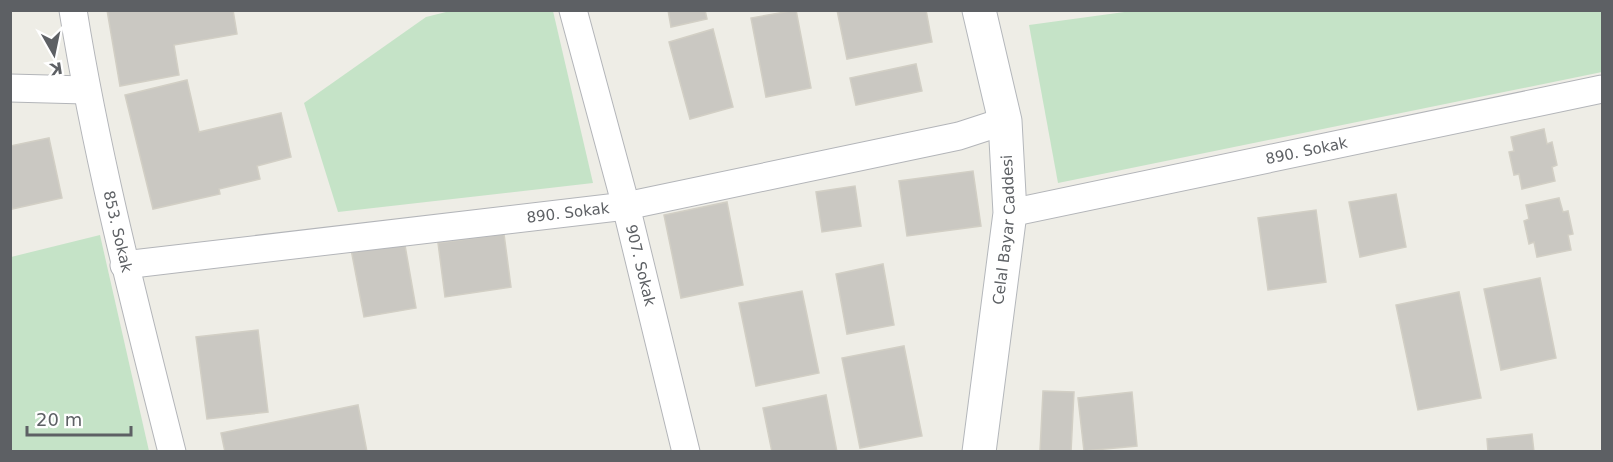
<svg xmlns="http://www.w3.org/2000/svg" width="1613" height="462" font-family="'DejaVu Sans',sans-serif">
  <rect width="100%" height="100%" fill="#eeede6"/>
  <!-- green -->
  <g fill="#c5e3c7">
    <polygon points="454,10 553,11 593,183 338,212 304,103 426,17"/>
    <polygon points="1139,10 1602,11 1602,72 1058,183 1029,25"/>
    <polygon points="100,235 149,451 11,451 11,257"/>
  </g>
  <!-- building -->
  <g fill="#cac8c2" stroke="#d2cfc5" stroke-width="1.5">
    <polygon points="107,10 233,10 237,34 174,45 179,75 120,86"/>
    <polygon points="668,10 705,10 707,19 671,27"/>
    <polygon points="796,10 811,88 766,97 751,18"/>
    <polygon points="837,10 926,10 932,42 847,59"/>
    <polygon points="713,29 733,107 690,119 669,42"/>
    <polygon points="916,64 922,91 856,105 850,78"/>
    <polygon points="187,80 199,132 281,113 291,157 257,166 260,179 219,189 220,194 153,209 125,95"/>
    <polygon points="1544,129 1547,144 1552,142 1557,165 1552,167 1555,181 1522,189 1519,174 1514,175 1509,152 1514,151 1511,137"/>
    <polygon points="49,138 62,198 12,209 10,200 10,146"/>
    <polygon points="973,171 981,226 907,236 899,181"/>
    <polygon points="855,186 861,226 822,232 816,192"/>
    <polygon points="1396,194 1406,247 1360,257 1349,202"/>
    <polygon points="1559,198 1563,212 1568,211 1573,234 1568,235 1571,250 1537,257 1534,242 1529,244 1524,221 1529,219 1526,205"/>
    <polygon points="727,202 743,285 681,298 664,215"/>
    <polygon points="1316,210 1326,282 1268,290 1258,218"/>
    <polygon points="403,234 416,308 364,317 350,244"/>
    <polygon points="504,234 511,287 445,297 438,243"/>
    <polygon points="883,264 894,325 847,334 836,274"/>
    <polygon points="1540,278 1556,358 1501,370 1484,289"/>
    <polygon points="802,291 819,373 756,386 739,303"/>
    <polygon points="1459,292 1481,398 1418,410 1396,305"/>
    <polygon points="258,330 268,412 207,419 196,337"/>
    <polygon points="904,346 922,436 860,448 842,358"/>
    <polygon points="1043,391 1074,392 1071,452 1040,451"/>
    <polygon points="1132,392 1137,446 1084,451 1078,398"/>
    <polygon points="826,395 837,452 772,452 763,408"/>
    <polygon points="358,405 367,452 225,452 221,433"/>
    <polygon points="1532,434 1534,452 1488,452 1487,439"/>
  </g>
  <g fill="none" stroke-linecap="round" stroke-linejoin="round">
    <defs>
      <g id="street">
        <path id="s1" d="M73,10C97,159 135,305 172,452"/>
        <path id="s2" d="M573,10L626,206L686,452"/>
        <polyline points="10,88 85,90"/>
        <path id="s3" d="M1010,213L1602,89"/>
        <path id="s4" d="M124,265L626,206L959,136L1005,121"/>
      </g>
      <g id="secondary">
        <path id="s5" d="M979,452L1010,213L1005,121L979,10"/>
      </g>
    </defs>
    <!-- street casing -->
    <use href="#street" stroke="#b3b5b9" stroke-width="29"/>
    <!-- secondary casing -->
    <use href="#secondary" stroke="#b4b7bb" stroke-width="35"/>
    <!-- street -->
    <use href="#street" stroke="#fff" stroke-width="27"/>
    <!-- secondary -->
    <use href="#secondary" stroke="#fff" stroke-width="33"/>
  </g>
  <g text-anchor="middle" stroke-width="5" stroke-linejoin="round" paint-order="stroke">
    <!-- street labels -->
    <g font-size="15" fill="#5d6064" stroke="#fff">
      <text dy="5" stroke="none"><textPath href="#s3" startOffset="303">890. Sokak</textPath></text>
      <text dy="5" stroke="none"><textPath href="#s4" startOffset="447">890. Sokak</textPath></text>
      <text dy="5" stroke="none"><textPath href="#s5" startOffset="224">Celal Bayar Caddesi</textPath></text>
      <text dy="5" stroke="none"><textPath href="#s1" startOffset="226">853. Sokak</textPath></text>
      <text dy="5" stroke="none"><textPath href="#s2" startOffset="264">907. Sokak</textPath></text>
    </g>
  </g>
  <!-- border -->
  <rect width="1613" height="462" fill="none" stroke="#5d6064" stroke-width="24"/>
  <!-- north arrow -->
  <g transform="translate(54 54) rotate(171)" stroke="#ffffff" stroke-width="4.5" paint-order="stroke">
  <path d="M0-4.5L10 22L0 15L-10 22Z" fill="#5d6064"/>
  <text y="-9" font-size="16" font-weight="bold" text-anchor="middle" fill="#5d6064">K</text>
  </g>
  <!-- scale -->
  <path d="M27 426v9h104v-9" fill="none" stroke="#5d6064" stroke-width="3"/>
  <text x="36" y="426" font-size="18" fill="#5d6064" stroke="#ffffff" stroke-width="4.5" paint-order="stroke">20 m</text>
</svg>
